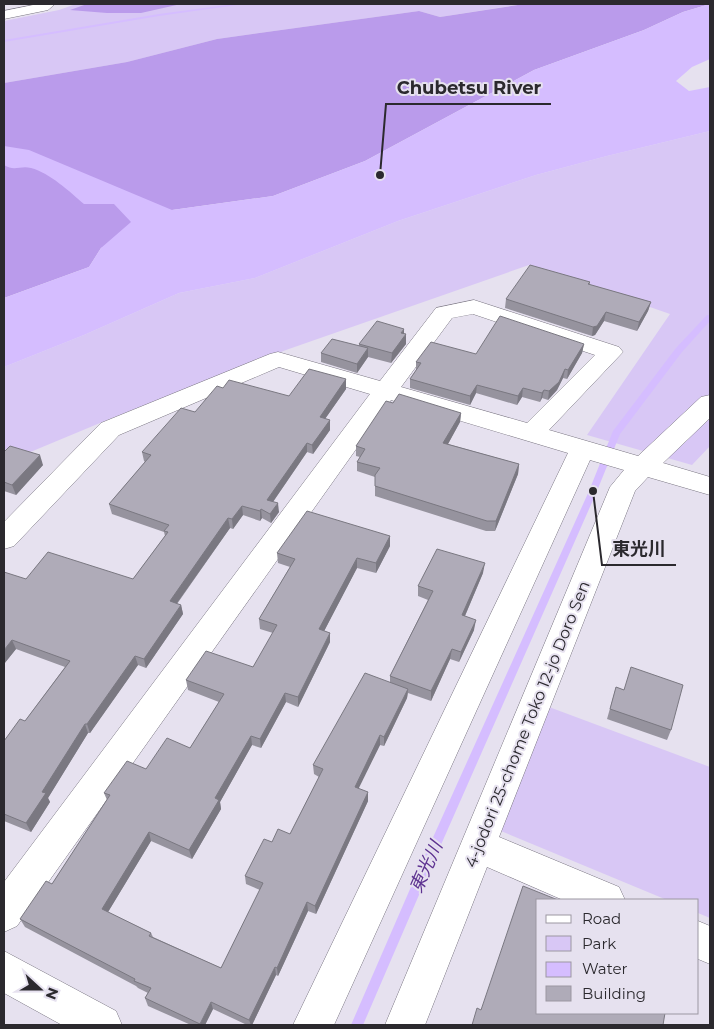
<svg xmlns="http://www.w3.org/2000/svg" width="714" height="1029" font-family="Montserrat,'Noto Sans JP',sans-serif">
  <rect width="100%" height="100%" fill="#e6e1ef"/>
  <!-- green -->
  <g fill="#d8c7f5">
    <polygon points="76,4 523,4 440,17 419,11 217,39 127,62 4,83 4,21 59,10"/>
    <polygon points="710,131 710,446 692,465 587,435 670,314 529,265 286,350 112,418 4,463 4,367 84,335 179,293 255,278 398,221 536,175 607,156"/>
    <polygon points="549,707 710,767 710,918 698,913 698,900 667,900 501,831"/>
  </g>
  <!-- forest -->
  <g fill="#ba9beb">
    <polygon points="87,4 181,4 141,13 107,13 70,10"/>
    <polygon points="524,4 710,4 683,12 644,30 534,70 365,161 273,196 172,210 101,248 89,267 4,298 4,83 127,62 217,39 419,11 440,17"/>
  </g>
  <!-- water -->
  <path fill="#d5bdff" d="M710,4V59L692,67L676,81L689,91L710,87V131L607,156L536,175L398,221L255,278L179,293L84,335L4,367V298L89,267L101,248L131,222L114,204H84C70,192 50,173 31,168C20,165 15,172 4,165V146L29,150L172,210L273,196L365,161L534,70L644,30L683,12Z"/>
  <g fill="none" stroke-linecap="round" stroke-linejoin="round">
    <!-- stream -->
    <g fill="#d5bdff" fill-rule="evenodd">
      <polygon points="234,4 244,4 159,16 4,42 4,40 159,14"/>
      <polygon points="707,315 710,315 710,321 682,352 620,434 597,491 425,881 363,1025 351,1025 417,873 589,491 613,431 676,348"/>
    </g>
    <defs>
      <g id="minor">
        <polygon points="38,4 55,4 48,10 4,19 4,11"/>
        <path d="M474,300L619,347L623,352L549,430L638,456L701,397L710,395V418L663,463L710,477V495L648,477L635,491L499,837L619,887L625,900H563L487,867L425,1025H385L610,487L624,470L590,460L334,1025H293L568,453L391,400L17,926L4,932V882L370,394L279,367L119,435L14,546L4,549V522L101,423L270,354L278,352L380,381L436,308ZM473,314L595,355L527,423L401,387L452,318Z"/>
        <polygon points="698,921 710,926 710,964 698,959"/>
        <polygon points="4,951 116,1011 122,1025 62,1025 4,993"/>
      </g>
    </defs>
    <!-- minor casing -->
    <use href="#minor" stroke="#7a7682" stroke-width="1"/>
    <!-- minor -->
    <use href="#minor" fill="#fff" fill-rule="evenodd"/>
  </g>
  <!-- wall -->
  <g fill="#96939e">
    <polygon points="590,282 590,285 651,302 648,311 637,331 604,321 595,335 592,336 505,308 506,299"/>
    <polygon points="404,334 406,344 391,363 368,357 357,373 321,362 321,353 359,346 359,344"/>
    <polygon points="584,344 582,353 567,379 563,378 557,390 548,400 542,398 540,402 522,397 517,405 476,393 470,405 410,388 410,379 416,370 416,362 476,354"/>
    <polygon points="346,379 346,389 325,419 330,420 330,430 313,454 307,452 273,502 279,512 271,523 262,518 260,521 243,515 233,529 230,528 177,604 181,605 183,614 146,668 138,665 90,733 88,733 48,798 50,802 31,832 4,821 4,741 25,721 65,667 16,649 4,664 26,579 133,579 165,536 164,532 112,514 109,504 145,462 144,461 142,452 195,412 223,388 289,396"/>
    <polygon points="393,403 461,413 460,422 448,444 519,464 518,474 495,531 486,531 375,496 375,477 357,471 357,462 360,457 356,456 356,446"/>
    <polygon points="4,452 43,465 16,495 4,491"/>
    <polygon points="390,536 390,546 376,573 357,568 324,631 330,633 330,642 298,707 286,702 261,748 252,745 220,802 221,809 192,859 151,841 108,912 151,933 153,937 221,968 260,890 246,884 245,876 272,842 290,834 319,777 314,774 313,765 390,682 390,676 428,600 418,596 418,586 483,573 465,616 474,630 459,662 450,659 431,701 408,693 407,698 384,746 380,745 358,788 368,801 316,914 308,911 278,976 276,975 252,1025 247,1025 213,1009 205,1025 191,1025 148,1006 145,998 148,993 138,988 136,986 25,927 20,919 52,884 107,800 104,793 146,769 190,748 219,702 188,690 186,680 253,667 273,633 260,629 259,619 290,567 278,563 277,553"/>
    <polygon points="616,687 624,690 671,730 667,740 607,719"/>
  </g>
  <!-- shaded-wall -->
  <g fill="#7a7881">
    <polygon points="651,302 648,311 637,331 639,322"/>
    <polygon points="606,312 604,321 595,335 592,336 593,327"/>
    <polygon points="404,329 404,337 406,334 406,344 391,363 392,353 401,333"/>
    <polygon points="584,344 582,353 567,379 568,370"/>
    <polygon points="368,348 368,357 357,373 357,364"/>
    <polygon points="565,369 563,378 557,390 548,400 549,391"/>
    <polygon points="346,379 346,389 320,426 320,417"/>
    <polygon points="477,385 476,393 470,405 470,396"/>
    <polygon points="523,388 522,397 517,405 518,396"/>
    <polygon points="544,390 542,398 540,402 542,393"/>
    <polygon points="461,413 460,422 443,453 443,443"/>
    <polygon points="330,420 330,430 313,454 312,445"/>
    <polygon points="307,443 307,452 268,509 267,500"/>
    <polygon points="40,455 43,465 16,495 12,485"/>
    <polygon points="519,464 518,474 495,531 496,521"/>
    <polygon points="278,503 279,512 271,523 270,514"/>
    <polygon points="242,506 243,515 233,529 232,519"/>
    <polygon points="261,509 262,518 260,521 260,511"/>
    <polygon points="228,518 230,528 172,610 170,601"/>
    <polygon points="390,536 390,546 376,573 376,563"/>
    <polygon points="357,558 357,568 320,639 319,629"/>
    <polygon points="485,563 483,573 461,625 462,615"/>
    <polygon points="181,605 183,614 146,668 144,659"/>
    <polygon points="476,620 474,630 459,662 461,652"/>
    <polygon points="330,633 330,642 298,707 298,697"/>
    <polygon points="12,640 16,649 4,664 4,650"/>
    <polygon points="452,649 450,659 431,701 431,691"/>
    <polygon points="135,656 138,665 90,733 87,724"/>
    <polygon points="408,689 407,698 384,746 384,737"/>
    <polygon points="285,693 286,702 261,748 260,739"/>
    <polygon points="85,724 88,733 48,798 50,802 31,832 26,823 42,792"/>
    <polygon points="380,735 380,745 355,796 355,787"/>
    <polygon points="251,736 252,745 220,802 221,809 192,859 189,850 215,798"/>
    <polygon points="368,792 368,801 316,914 315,906"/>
    <polygon points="149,832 151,841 105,917 102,909"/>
    <polygon points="307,902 308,911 278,976 277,968"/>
    <polygon points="275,967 276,975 252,1025 251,1025 249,1020"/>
    <polygon points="211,1002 213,1009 205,1025 201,1025 200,1024"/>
  </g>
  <!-- building -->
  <g fill="#afabb8" stroke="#7a7881">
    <polygon points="530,265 590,282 588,284 651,302 639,322 606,312 597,326 593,327 506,299"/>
    <polygon points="500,316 584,344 568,370 565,369 559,382 549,391 544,390 542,393 523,388 518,396 477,385 470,396 410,379 421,363 416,362 431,342 476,354"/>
    <polygon points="377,321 404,329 401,333 406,334 392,353 359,344"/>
    <polygon points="332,339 368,348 357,364 321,353"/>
    <polygon points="309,369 346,379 320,417 330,420 312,445 307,443 267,500 278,503 270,514 261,509 260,511 242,506 232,519 228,518 170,601 181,605 144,659 135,656 87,724 85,724 42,792 46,793 26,823 4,814 4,741 20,719 25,721 70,661 12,640 4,650 4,572 26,579 48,552 133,579 168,532 164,531 169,525 109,504 151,455 142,452 181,408 195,412 217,386 223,388 229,380 289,396"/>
    <polygon points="399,394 461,413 443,443 519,464 496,521 487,521 375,486 375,475 380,468 357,462 365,449 356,446 386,401 393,403"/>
    <polygon points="10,446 40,455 12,485 4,482 4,452"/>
    <polygon points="307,511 390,536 376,563 357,558 319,629 330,633 298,697 285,693 260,739 251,736 215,798 219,800 189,850 149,832 102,909 151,933 149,936 221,968 263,883 245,876 264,839 272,842 278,829 290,834 323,769 313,765 365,673 408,689 384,737 380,735 355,787 368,792 315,906 307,902 277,968 275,967 249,1020 211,1002 200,1024 145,998 151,988 134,981 135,979 20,919 46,881 52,884 110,795 104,793 127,761 146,769 167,738 190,748 224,694 186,680 206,651 253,667 277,625 259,619 295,559 277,553"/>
    <polygon points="437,549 485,563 462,615 476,620 461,652 452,649 431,691 390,676 433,591 418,586"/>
    <polygon points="631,667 683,685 671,730 610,709 616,687 624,690"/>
    <polygon points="523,886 558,900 538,900 538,1013 665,1013 663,1025 472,1025 477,1008 481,1010"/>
  </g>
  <g text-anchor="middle" stroke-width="4" stroke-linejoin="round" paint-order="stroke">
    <!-- street labels -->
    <g font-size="16" fill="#2b292e" stroke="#e6e1ef">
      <text transform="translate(527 724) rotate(-68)" y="6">4-jodori 25-chome Toko 12-jo Doro Sen</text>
    </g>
    <!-- water labels -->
    <g font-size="18" font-style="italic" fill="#5e3391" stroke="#e6e1ef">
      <text transform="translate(426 867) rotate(-66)" y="6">東光川</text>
    </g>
  </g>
  <!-- callouts -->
  <path fill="none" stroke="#2b292e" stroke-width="2" d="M380 175L386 104H551M593 491L602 565H676"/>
  <g fill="#2b292e" stroke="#e6e1ef" stroke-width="2">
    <circle cx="380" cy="175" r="5"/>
    <circle cx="593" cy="491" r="5"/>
  </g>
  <g font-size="18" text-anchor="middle" font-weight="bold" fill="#2b292e" stroke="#e6e1ef" stroke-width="4" stroke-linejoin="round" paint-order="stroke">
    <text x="469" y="94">Chubetsu River</text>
    <text x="639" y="555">東光川</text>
  </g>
  <!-- border -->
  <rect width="714" height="1029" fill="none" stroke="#2b292e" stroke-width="10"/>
  <!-- legend -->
  <rect x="536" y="899" width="162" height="115" fill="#e6e1ef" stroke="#9b97a2"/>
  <rect x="546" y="915" width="25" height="8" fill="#ffffff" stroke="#9b97a2"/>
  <text x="582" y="924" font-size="15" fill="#2b292e">Road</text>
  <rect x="546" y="936" width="25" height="15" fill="#d8c7f5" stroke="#9b97a2"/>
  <text x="582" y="949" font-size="15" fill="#2b292e">Park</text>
  <rect x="546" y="962" width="25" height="15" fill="#d5bdff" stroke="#9b97a2"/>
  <text x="582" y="974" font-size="15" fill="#2b292e">Water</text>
  <rect x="546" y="986" width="25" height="15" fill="#afabb8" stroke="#9b97a2"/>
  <text x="582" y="999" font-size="15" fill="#2b292e">Building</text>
  <!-- north arrow -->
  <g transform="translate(40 989) rotate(111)" stroke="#e6e1ef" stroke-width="4" paint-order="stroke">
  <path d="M0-4L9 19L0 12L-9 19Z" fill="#2b292e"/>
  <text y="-8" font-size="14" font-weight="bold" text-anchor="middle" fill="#2b292e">N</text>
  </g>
</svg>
